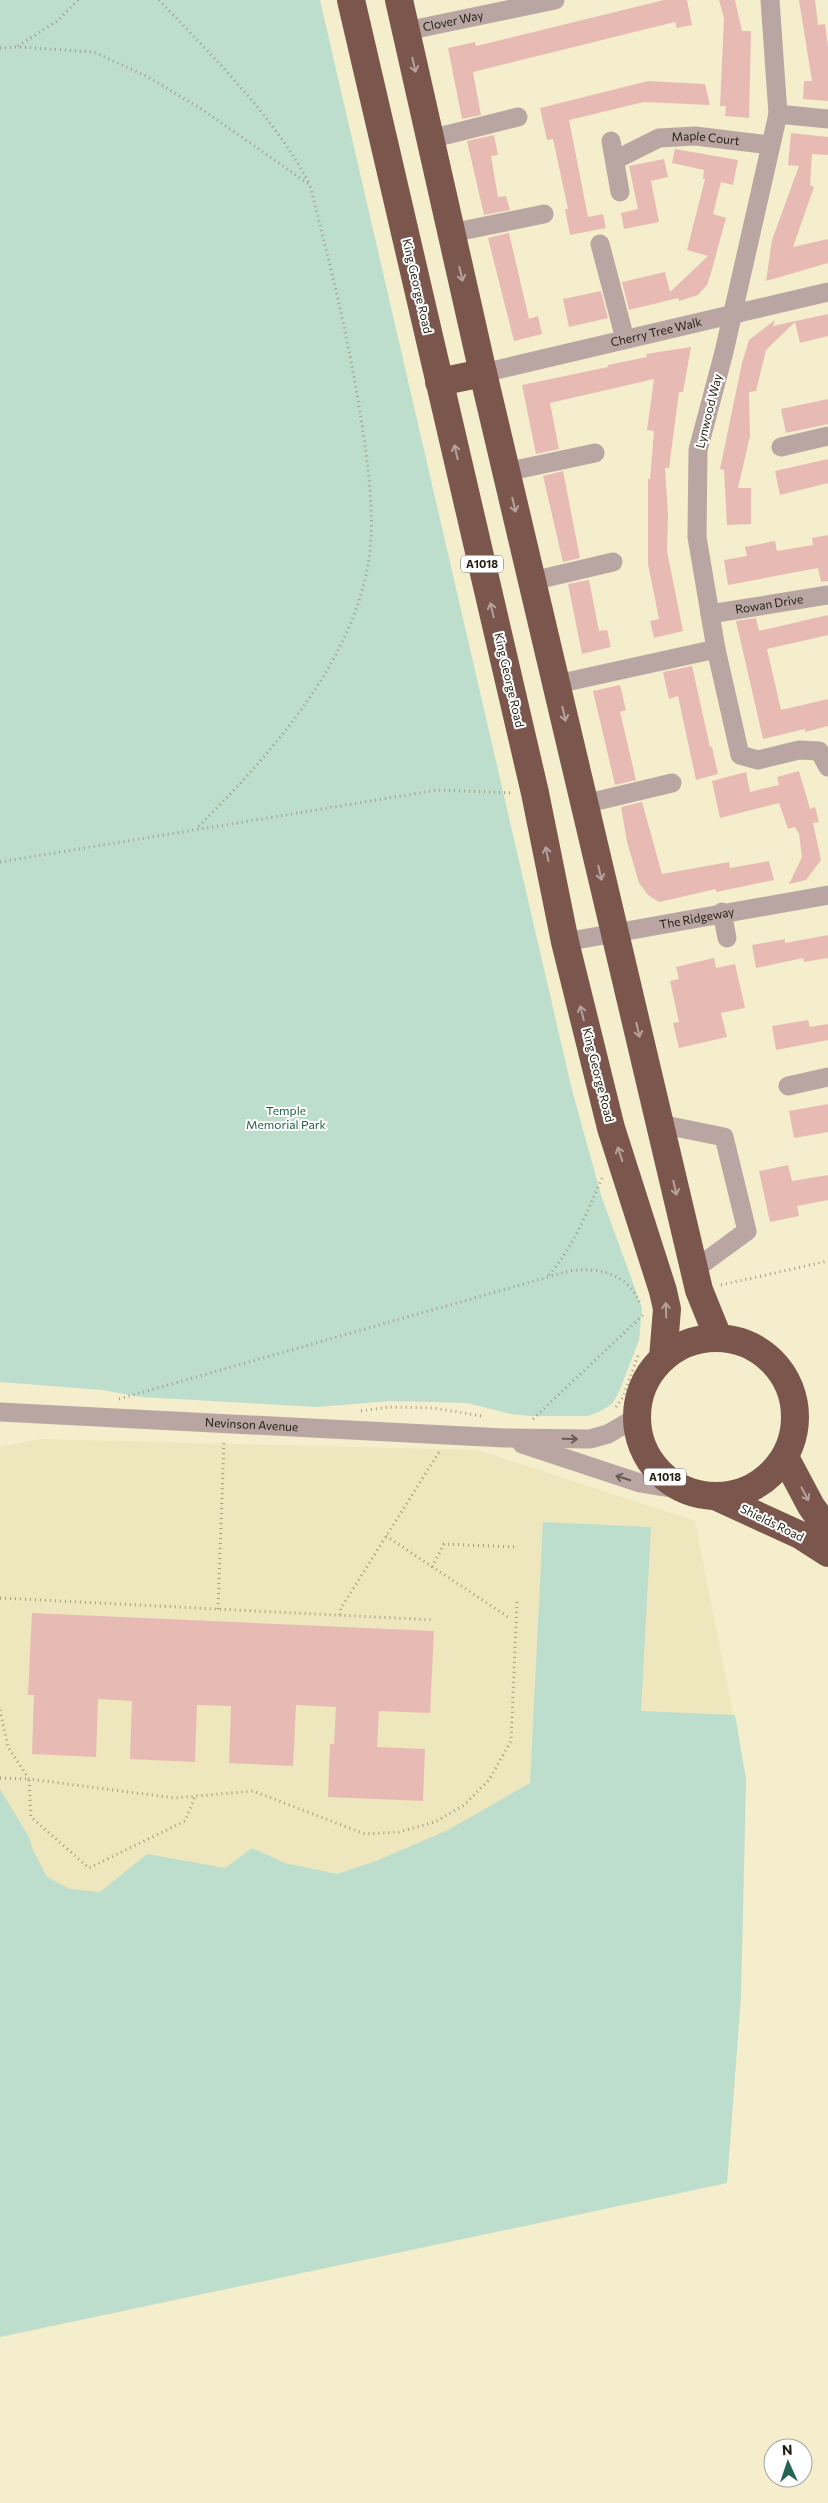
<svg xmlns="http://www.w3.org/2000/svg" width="828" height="2503" font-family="Commissioner,sans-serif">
  <rect width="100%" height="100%" fill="#f5eecd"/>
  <!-- built -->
  <polygon fill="#eee6bd" points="39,1439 478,1450 695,1521 746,1779 741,1996 727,2183 0,2337 0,1447"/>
  <!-- green -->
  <g fill="#bddecc">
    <polygon points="0,0 320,0 572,1090 601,1195 642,1308 639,1340 619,1392 612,1404 601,1411 588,1416 530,1416 511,1414 467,1403 390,1401 317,1407 141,1397 102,1390 0,1382"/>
    <polygon points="543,1522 651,1527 641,1711 735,1715 746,1779 741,1996 727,2183 0,2337 0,1789 29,1837 33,1850 47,1877 70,1889 100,1892 147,1854 225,1868 252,1848 285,1863 337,1874 376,1861 448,1830 530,1783"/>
  </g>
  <!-- building -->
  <g fill="#e7bbb4">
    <polygon points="664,0 687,0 692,25 677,28 675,22 473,72 481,115 462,119 448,48 475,42 476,46"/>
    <polygon points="719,0 735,0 742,31 751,31 749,118 725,116 726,106 720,106 724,18"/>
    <polygon points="799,0 815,0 818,25 825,24 828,47 828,101 803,99 804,81 812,81"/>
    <polygon points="648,81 705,84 710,105 644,102 569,120 588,217 603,214 606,228 570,235 565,209 568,209 553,139 547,140 540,108"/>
    <polygon points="791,133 828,137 828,155 812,154 810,185 814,187 793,247 828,239 828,263 766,281 772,240 799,166 788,165"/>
    <polygon points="494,135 498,155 491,156 498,197 506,196 510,210 484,215 467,141"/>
    <polygon points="675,149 738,160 733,185 721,182 713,214 726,218 711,273 707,285 698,295 679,301 678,298 629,310 622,282 665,272 670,292 708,256 687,250 705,179 703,179 704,170 672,163"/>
    <polygon points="664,159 668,177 651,181 659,222 624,229 621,213 638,209 629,166"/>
    <polygon points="509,233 529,319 538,316 542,334 514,341 488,238"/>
    <polygon points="601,291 608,318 569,327 563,299"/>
    <polygon points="828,314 828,336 800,343 795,322 766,350 756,391 749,392 750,436 738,488 751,488 751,524 727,525 724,470 720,469 742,363 749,340 775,320 773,326"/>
    <polygon points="691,347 683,392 679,392 669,468 665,468 668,515 667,551 683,631 654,638 650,621 659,619 648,564 648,479 650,479 654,431 647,430 654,379 550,403 559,449 536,454 522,385 608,367 608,365 647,357 646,354"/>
    <polygon points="828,399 828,424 786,433 781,409"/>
    <polygon points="828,459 828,483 780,495 775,471"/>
    <polygon points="563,471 580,558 563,562 543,476"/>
    <polygon points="828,535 828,581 821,582 818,568 728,585 724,560 747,556 745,547 775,541 777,551 813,545 812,538"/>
    <polygon points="589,580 599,631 607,630 611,647 582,654 568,584"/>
    <polygon points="828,615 828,635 767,649 781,710 828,699 828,726 805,732 805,729 763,739 736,621 756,618 759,631"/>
    <polygon points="692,666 710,747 712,747 718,774 696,780 678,696 669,699 663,672"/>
    <polygon points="620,685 626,710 620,712 636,780 615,785 593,691"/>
    <polygon points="799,771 810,809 815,807 819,822 813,823 821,860 806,880 789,884 802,857 799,834 795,827 788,829 779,803 720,818 712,781 746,772 750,792 779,785 777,777"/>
    <polygon points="642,802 662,874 729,862 730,868 769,861 774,880 716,892 716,889 659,902 648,895 639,883 627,842 621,807"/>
    <polygon points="828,935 828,958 804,962 803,958 756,968 752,945 785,939 785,943"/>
    <polygon points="714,958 716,968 735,964 745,1008 721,1013 727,1037 679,1048 673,1023 679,1022 670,981 679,979 676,967"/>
    <polygon points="808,1020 810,1027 828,1024 828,1040 776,1050 772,1026"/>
    <polygon points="828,1104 828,1132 794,1138 789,1111"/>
    <polygon points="788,1165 792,1181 828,1175 828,1200 797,1206 799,1216 770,1222 759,1171"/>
    <polygon points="32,1613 434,1631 430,1713 379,1711 377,1747 425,1749 423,1801 328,1797 330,1744 334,1744 336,1707 296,1705 293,1766 229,1763 231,1706 197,1705 195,1762 130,1759 132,1701 98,1699 96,1757 32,1754 34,1695 28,1695"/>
  </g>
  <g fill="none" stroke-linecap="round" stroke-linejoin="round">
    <!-- path -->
    <g stroke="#a39d84" stroke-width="3" stroke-dasharray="1 4" stroke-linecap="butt">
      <path d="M159,0C211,55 275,117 310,185"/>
      <polyline points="18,46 57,21 78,0"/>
      <path d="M0,48L18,47L94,52L148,77L203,110L310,185C330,264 350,343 362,425C369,473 377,526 366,575C344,674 265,760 196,829"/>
      <polyline points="0,862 437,790 514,793"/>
      <path d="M549,1275C574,1246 587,1212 602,1178"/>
      <polyline points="721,1285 828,1261"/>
      <path d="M119,1399L569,1271C591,1268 613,1270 630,1287C635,1292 637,1299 641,1304"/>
      <polyline points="616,1407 623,1397 639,1353"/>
      <polyline points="361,1411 389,1407 434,1408 481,1416"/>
      <polyline points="533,1419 643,1315"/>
      <polyline points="386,1536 508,1617"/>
      <polyline points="432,1567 444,1544 518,1547"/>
      <polyline points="0,1598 434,1620"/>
      <polyline points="218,1609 224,1441"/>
      <polyline points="340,1615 341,1608 439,1452"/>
      <polyline points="0,1710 8,1747 29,1779 175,1798 253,1791 365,1834 399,1832 435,1822 464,1805 489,1780 511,1741 517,1602"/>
      <polyline points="0,1778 29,1779 31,1817 89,1868 185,1821 195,1797"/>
    </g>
    <!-- minor -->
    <g stroke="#b9a6a2" stroke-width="19">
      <polyline points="770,0 778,114 724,352 698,450 697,537 716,649 740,755 758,760 799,750 819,751 828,767"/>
      <path id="s1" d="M406,31L555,0"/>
      <polyline points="778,114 828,119"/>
      <polyline points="430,139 518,117"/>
      <polyline points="611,141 620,192"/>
      <path id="s2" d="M615,160L659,138L695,136L770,145"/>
      <polyline points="451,233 544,214"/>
      <polyline points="600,244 625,339"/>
      <path id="s3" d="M483,373L828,292"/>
      <polyline points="781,447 828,436"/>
      <polyline points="506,472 595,453"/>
      <polyline points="532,581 613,562"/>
      <path id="s4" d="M710,614L828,595"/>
      <polyline points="557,684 716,649"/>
      <polyline points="584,804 672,783"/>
      <polyline points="722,912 727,938"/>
      <path id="s5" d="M565,942L828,895"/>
      <polyline points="788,1086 828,1077"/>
      <polyline points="660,1124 724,1137 747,1231 694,1270"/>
      <path id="s6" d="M0,1412L504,1438L590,1439L608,1434L637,1417"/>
      <polyline points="522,1444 640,1483 688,1491"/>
    </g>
    <!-- highway -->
    <g stroke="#7b564d" stroke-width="28">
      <polyline points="351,0 535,793 565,942 611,1128 663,1291 667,1309 663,1358"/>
      <polyline points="399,0 483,373 699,1290 718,1337"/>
      <polyline points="439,382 483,373"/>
      <circle cx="716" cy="1417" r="79"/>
      <polyline points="785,1457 811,1506 828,1530"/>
      <polyline points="715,1496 800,1535 828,1553"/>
    </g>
  </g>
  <!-- one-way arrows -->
  <defs><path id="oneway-shaft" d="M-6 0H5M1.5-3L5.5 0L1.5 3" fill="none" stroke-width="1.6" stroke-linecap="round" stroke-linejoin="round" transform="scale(1.25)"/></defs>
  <g stroke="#b6a29d">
    <use href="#oneway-shaft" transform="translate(414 65) rotate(77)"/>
    <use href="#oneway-shaft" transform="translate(461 274) rotate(77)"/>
    <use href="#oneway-shaft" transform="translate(456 452) rotate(-103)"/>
    <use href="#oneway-shaft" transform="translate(514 505) rotate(77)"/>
    <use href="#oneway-shaft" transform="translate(492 610) rotate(-103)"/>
    <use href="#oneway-shaft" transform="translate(564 714) rotate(77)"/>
    <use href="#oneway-shaft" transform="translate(547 854) rotate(-101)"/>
    <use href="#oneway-shaft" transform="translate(600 873) rotate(77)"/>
    <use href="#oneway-shaft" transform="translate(582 1013) rotate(-104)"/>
    <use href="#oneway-shaft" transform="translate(638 1030) rotate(77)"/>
    <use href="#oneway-shaft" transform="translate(620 1154) rotate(-108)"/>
    <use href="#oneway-shaft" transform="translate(675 1188) rotate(77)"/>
    <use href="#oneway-shaft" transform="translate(666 1310) rotate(-92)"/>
    <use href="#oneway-shaft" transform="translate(805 1494) rotate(62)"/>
  </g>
  <g stroke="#655b52">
    <use href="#oneway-shaft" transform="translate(570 1439) rotate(1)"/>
    <use href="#oneway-shaft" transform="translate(623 1478) rotate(-162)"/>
  </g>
  <g text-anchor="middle" stroke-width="4" stroke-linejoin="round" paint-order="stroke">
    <!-- shield labels -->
    <g fill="#fff" stroke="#636158" stroke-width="1">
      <rect x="461" y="555.5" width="42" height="17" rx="4"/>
      <rect x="644" y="1468.5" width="42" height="17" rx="4"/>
    </g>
    <g font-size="11" font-weight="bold" fill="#201d11">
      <text x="482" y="568">A1018</text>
      <text x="665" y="1481">A1018</text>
    </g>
    <!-- street labels -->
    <g font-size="12" fill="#201d11" stroke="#fff">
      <text dy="4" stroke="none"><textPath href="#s1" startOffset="48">Clover Way</textPath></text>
      <text dy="4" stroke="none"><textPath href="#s2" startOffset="96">Maple Court</textPath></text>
      <text transform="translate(417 286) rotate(77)" y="4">King George Road</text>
      <text dy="4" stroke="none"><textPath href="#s3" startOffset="178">Cherry Tree Walk</textPath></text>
      <text transform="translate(709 411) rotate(-76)" y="4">Lynwood Way</text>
      <text dy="4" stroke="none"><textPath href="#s4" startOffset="60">Rowan Drive</textPath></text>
      <text transform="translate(509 680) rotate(77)" y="4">King George Road</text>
      <text dy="4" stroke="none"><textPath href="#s5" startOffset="134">The Ridgeway</textPath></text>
      <text transform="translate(598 1075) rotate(76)" y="4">King George Road</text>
      <text dy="4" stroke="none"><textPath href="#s6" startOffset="252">Nevinson Avenue</textPath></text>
      <text transform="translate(772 1523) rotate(26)" y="4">Shields Road</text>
    </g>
    <!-- park labels -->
    <g font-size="12" fill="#1e6145" stroke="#fff">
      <text x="286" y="1115">Temple<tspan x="286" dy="14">Memorial Park</tspan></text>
    </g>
  </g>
  <!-- north arrow -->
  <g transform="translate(788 2463) rotate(357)"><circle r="24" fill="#ffffff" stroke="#a6a5a0"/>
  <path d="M0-4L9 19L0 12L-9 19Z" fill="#256553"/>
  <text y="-8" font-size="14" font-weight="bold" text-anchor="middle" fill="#201d11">N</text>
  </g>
</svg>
